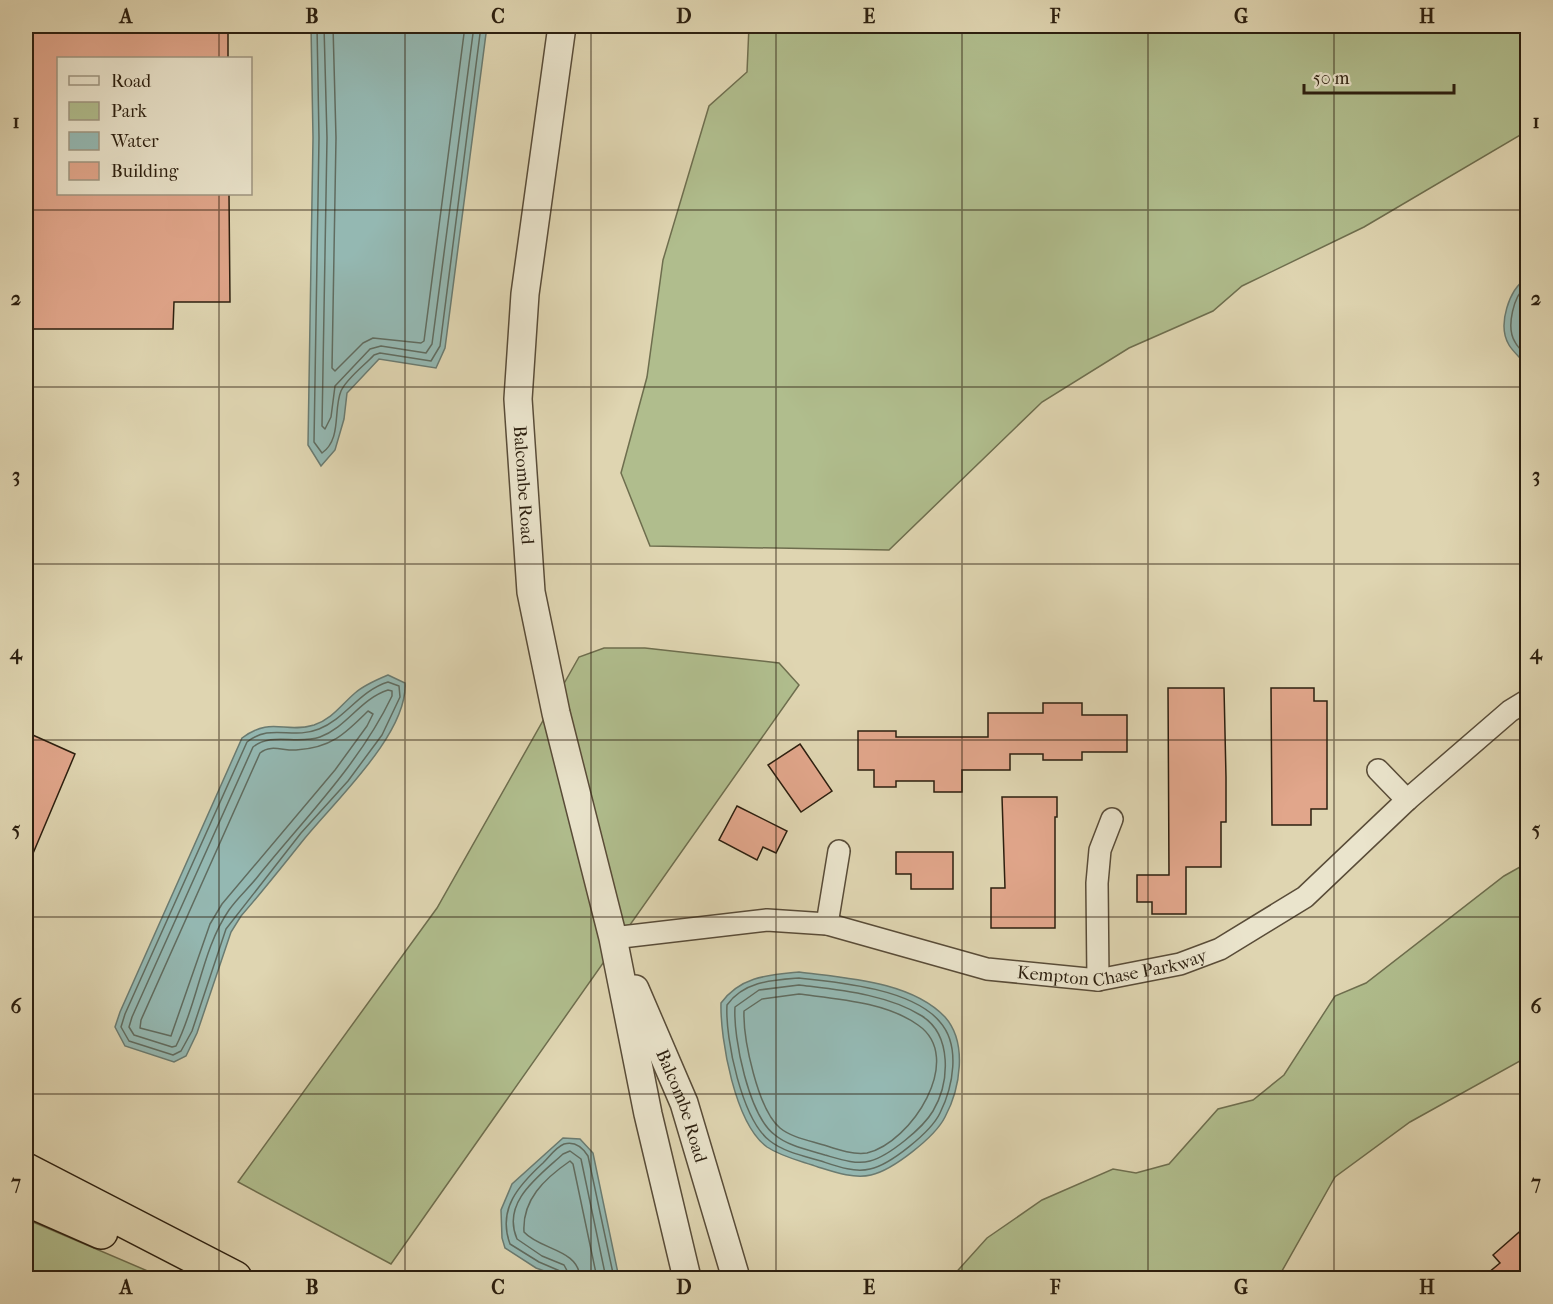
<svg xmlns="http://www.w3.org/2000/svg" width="1553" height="1304" font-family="'IM FELL French Canon',serif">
  <rect width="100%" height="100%" fill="#dfd5b1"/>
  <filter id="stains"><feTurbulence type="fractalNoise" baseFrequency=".00333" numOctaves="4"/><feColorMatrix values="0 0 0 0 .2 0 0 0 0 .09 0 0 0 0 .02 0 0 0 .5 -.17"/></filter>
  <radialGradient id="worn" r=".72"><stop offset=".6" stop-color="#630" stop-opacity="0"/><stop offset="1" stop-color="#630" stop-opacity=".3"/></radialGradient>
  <!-- green -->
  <g fill="#b0bd8d" stroke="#6e6e4e" stroke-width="1.5">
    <polygon points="749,26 1527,26 1527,131 1364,227 1242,286 1213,311 1129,348 1042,402 889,550 650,546 621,473 647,377 663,260 709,106 747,72"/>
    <polygon points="604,648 645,648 779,663 799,685 391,1264 238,1182 437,908 579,657"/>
    <polygon points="1527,863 1527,1057 1410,1122 1335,1177 1278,1278 951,1278 987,1238 1042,1200 1113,1169 1136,1173 1169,1164 1218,1109 1253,1100 1284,1075 1335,996 1366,983 1504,876"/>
    <polygon points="26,1219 164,1278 37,1278 26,1273"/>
  </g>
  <!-- water -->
  <g fill="#94b8b2" stroke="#6a7b71" stroke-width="1.5">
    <polygon points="311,26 487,26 445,348 436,368 379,359 347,393 344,419 335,450 321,466 308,445 313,138"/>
    <path d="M1527,278V366C1522,359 1513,352 1509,345C1497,325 1509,289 1527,278Z"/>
    <path d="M388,675L405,683C408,733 336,800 305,838C284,864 263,891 241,916L231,932L197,1033L186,1056L174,1062L125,1046L115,1027L120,1012L242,738C272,716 284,734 314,725C332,719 341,705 355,693C364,685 376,680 388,675Z"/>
    <path d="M799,972C845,978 911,981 945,1017C968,1043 960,1089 945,1117C935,1137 893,1170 871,1175C854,1179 834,1172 818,1167C801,1161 782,1157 767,1147C735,1124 720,1039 721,1003C741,976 769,975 799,972Z"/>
    <polygon points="563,1138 580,1139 593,1153 619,1278 564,1278 536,1268 505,1248 502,1238 501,1210 512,1184"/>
  </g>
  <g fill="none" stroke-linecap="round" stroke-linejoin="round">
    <!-- shore -->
    <g stroke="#606c60" stroke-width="1.5">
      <path d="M317,26L319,138L314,442L322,453C342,439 333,410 341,391C347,378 365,365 374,355L380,353L431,361L440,346L481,26"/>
      <polyline points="324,26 327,138 322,426 325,429 331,417 335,386 370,349 381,346 426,353 432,344 474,26"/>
      <polyline points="333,26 336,138 332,368 335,371 363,343 373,338 421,343 424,341 465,26"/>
      <path d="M1528,285C1513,294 1506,328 1515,342C1518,348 1523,352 1528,357"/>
      <path d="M388,682L399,686L400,697L382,735L348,781L301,833L226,929L192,1031L181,1051L173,1055L129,1041L121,1027L125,1014L247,742C271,723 292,740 319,729C346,718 359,691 388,682Z"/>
      <path d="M388,690L392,691V696C360,763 306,817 259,875C250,887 238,897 229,910C202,949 198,1003 176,1046L172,1047L134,1035L129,1027L132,1017L253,747C272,732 297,745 320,737C347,727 360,699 388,690Z"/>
      <path d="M368,711L373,714L367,726L335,770L222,904L210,924L171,1036L140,1028L141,1020L260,753C271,744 283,751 296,750C331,748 345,734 368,711Z"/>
      <path d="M799,978C839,982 913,989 940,1022C961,1046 953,1087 940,1113C931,1132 890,1165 870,1169C854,1173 836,1166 821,1161C804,1156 784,1152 770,1141C742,1120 725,1039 727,1005C744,981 773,980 799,978Z"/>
      <path d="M799,985C839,990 887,994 922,1016C952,1035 950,1082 933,1111C923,1128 889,1156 870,1161C856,1165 839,1159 825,1155C809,1150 788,1146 775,1135C749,1116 733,1038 735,1007L759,990Z"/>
      <path d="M799,994C837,999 886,1002 918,1025C966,1058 911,1143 867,1153C854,1155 839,1150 827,1146C812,1141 792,1138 780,1128C758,1110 743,1039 744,1011L762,999Z"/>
      <path d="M563,1278L560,1271L539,1262L510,1244C497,1209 519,1185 543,1163C549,1157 556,1147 564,1144C575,1141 583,1148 588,1156L614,1278"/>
      <path d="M571,1278L564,1265L542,1256L517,1239C501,1202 539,1176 563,1154L570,1151L581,1159L606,1278"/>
      <path d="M580,1278C579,1249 540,1250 524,1232C522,1200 544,1179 570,1161L573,1164L597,1278"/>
    </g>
  </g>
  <!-- building -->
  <g fill="#e1a68b" stroke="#2c1f0f" stroke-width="1.5">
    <polygon points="26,26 228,26 228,58 58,58 58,194 229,194 230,302 174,302 173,329 26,329"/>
    <polygon points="1168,688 1224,688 1226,777 1226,822 1221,822 1221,867 1186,867 1186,914 1152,914 1152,902 1137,902 1137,875 1169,875"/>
    <polygon points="1271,688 1314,688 1314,701 1327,701 1327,809 1311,809 1311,825 1272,825"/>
    <polygon points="1043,703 1082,703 1082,715 1127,715 1127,752 1082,752 1082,760 1043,760 1043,754 1010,754 1010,770 962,770 962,792 934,792 934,781 896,781 896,787 874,787 874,770 858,770 858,731 896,731 896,737 988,737 988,713 1043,713"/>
    <polygon points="26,732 75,754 26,870"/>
    <polygon points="800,744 832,791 801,812 768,765"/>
    <polygon points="1002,797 1057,797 1057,817 1055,817 1055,928 991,928 991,888 1005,888"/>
    <polygon points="737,806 787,831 776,853 763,847 757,860 719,840"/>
    <polygon points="896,852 953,852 953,889 911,889 911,874 896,874"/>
    <polygon points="1527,1225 1527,1278 1482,1278 1500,1263 1493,1255"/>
  </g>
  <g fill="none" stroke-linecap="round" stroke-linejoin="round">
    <defs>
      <g id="minor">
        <polyline points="1378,770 1407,800"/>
        <polyline points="827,924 839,851"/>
        <path id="s1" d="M613,938L767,920L827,924L987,969L1098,980L1180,964L1220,949L1305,897L1407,800L1510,711L1528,700"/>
        <polyline points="1098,980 1097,883 1100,850 1112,819"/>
      </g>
      <g id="tertiary">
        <path id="s2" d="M562,26L525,294L518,399L531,592L556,713L613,938L648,1114L687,1278"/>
        <path id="s3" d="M635,989L684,1103L736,1278"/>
      </g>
      <g id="motorway">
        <polyline points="26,1170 235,1278"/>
        <polyline points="26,1199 101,1232"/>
      </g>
    </defs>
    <!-- minor casing -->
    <use href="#minor" stroke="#594c38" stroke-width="24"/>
    <!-- tertiary casing -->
    <use href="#tertiary" stroke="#594c38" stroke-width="30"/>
    <!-- motorway casing -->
    <use href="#motorway" stroke="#2c1f0f" stroke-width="36"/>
    <!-- minor -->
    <use href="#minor" stroke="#eae4cc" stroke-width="21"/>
    <!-- tertiary -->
    <use href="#tertiary" stroke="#eae4cc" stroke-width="27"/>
    <!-- motorway -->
    <use href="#motorway" stroke="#dfd5b1" stroke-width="33"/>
  </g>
  <!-- grid -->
  <path fill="none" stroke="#2c1f0f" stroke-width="1.5" stroke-opacity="0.55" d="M219,26V58M405,26V1278M591,26V1278M776,26V1278M962,26V1278M1148,26V1278M1334,26V1278M219,194V1278M26,210H1528M26,387H1528M26,564H1528M26,740H1528M26,917H1528M26,1094H1528"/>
  <g text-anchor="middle" stroke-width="4.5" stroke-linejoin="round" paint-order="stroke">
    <!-- street labels -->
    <g font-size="18" fill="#2c1f0f" stroke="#eae4cc">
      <text dy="6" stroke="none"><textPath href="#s2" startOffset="462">Balcombe Road</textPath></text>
      <text dy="6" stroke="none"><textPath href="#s1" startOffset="508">Kempton Chase Parkway</textPath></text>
      <text dy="6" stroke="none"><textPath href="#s3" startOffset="126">Balcombe Road</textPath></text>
    </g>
  </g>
  <!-- margin -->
  <rect width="1553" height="1304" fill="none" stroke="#dfd5b1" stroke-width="66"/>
  <!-- legend -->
  <rect x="57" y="57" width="195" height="138" fill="#eae4cc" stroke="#9e9580" stroke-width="1.5"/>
  <rect x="69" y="76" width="30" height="9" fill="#eae4cc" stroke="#9e9580" stroke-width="1.5"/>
  <text x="111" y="87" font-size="18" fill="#2c1f0f">Road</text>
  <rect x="69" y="102" width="30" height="18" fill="#b0bd8d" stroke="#9e9580" stroke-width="1.5"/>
  <text x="111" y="117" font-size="18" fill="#2c1f0f">Park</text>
  <rect x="69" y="132" width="30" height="18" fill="#94b8b2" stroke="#9e9580" stroke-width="1.5"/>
  <text x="111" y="147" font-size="18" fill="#2c1f0f">Water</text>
  <rect x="69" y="162" width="30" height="18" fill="#e1a68b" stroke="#9e9580" stroke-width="1.5"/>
  <text x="111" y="177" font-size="18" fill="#2c1f0f">Building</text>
  <!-- scale -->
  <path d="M1304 84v9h150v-9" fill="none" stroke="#2c1f0f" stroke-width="3"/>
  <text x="1313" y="84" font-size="18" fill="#2c1f0f" stroke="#eae4cc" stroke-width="4.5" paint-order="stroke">50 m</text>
  <rect x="33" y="33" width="1487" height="1238" fill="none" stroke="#2c1f0f" stroke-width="2"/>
  <g font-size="20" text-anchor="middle" font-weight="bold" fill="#2c1f0f">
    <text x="126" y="23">A</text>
    <text x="312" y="23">B</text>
    <text x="498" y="23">C</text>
    <text x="684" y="23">D</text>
    <text x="869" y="23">E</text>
    <text x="1055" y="23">F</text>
    <text x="1241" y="23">G</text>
    <text x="1427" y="23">H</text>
    <text x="16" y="128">1</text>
    <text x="1536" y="128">1</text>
    <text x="16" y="305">2</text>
    <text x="1536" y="305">2</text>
    <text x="16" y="482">3</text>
    <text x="1536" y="482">3</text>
    <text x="16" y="659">4</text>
    <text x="1536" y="659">4</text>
    <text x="16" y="836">5</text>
    <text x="1536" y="836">5</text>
    <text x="16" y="1013">6</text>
    <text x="1536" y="1013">6</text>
    <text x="16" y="1189">7</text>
    <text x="1536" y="1189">7</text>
    <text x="126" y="1294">A</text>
    <text x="312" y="1294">B</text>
    <text x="498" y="1294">C</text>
    <text x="684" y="1294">D</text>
    <text x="869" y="1294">E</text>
    <text x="1055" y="1294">F</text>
    <text x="1241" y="1294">G</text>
    <text x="1427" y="1294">H</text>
  </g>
  <rect width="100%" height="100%" filter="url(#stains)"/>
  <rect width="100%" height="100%" fill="url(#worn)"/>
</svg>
